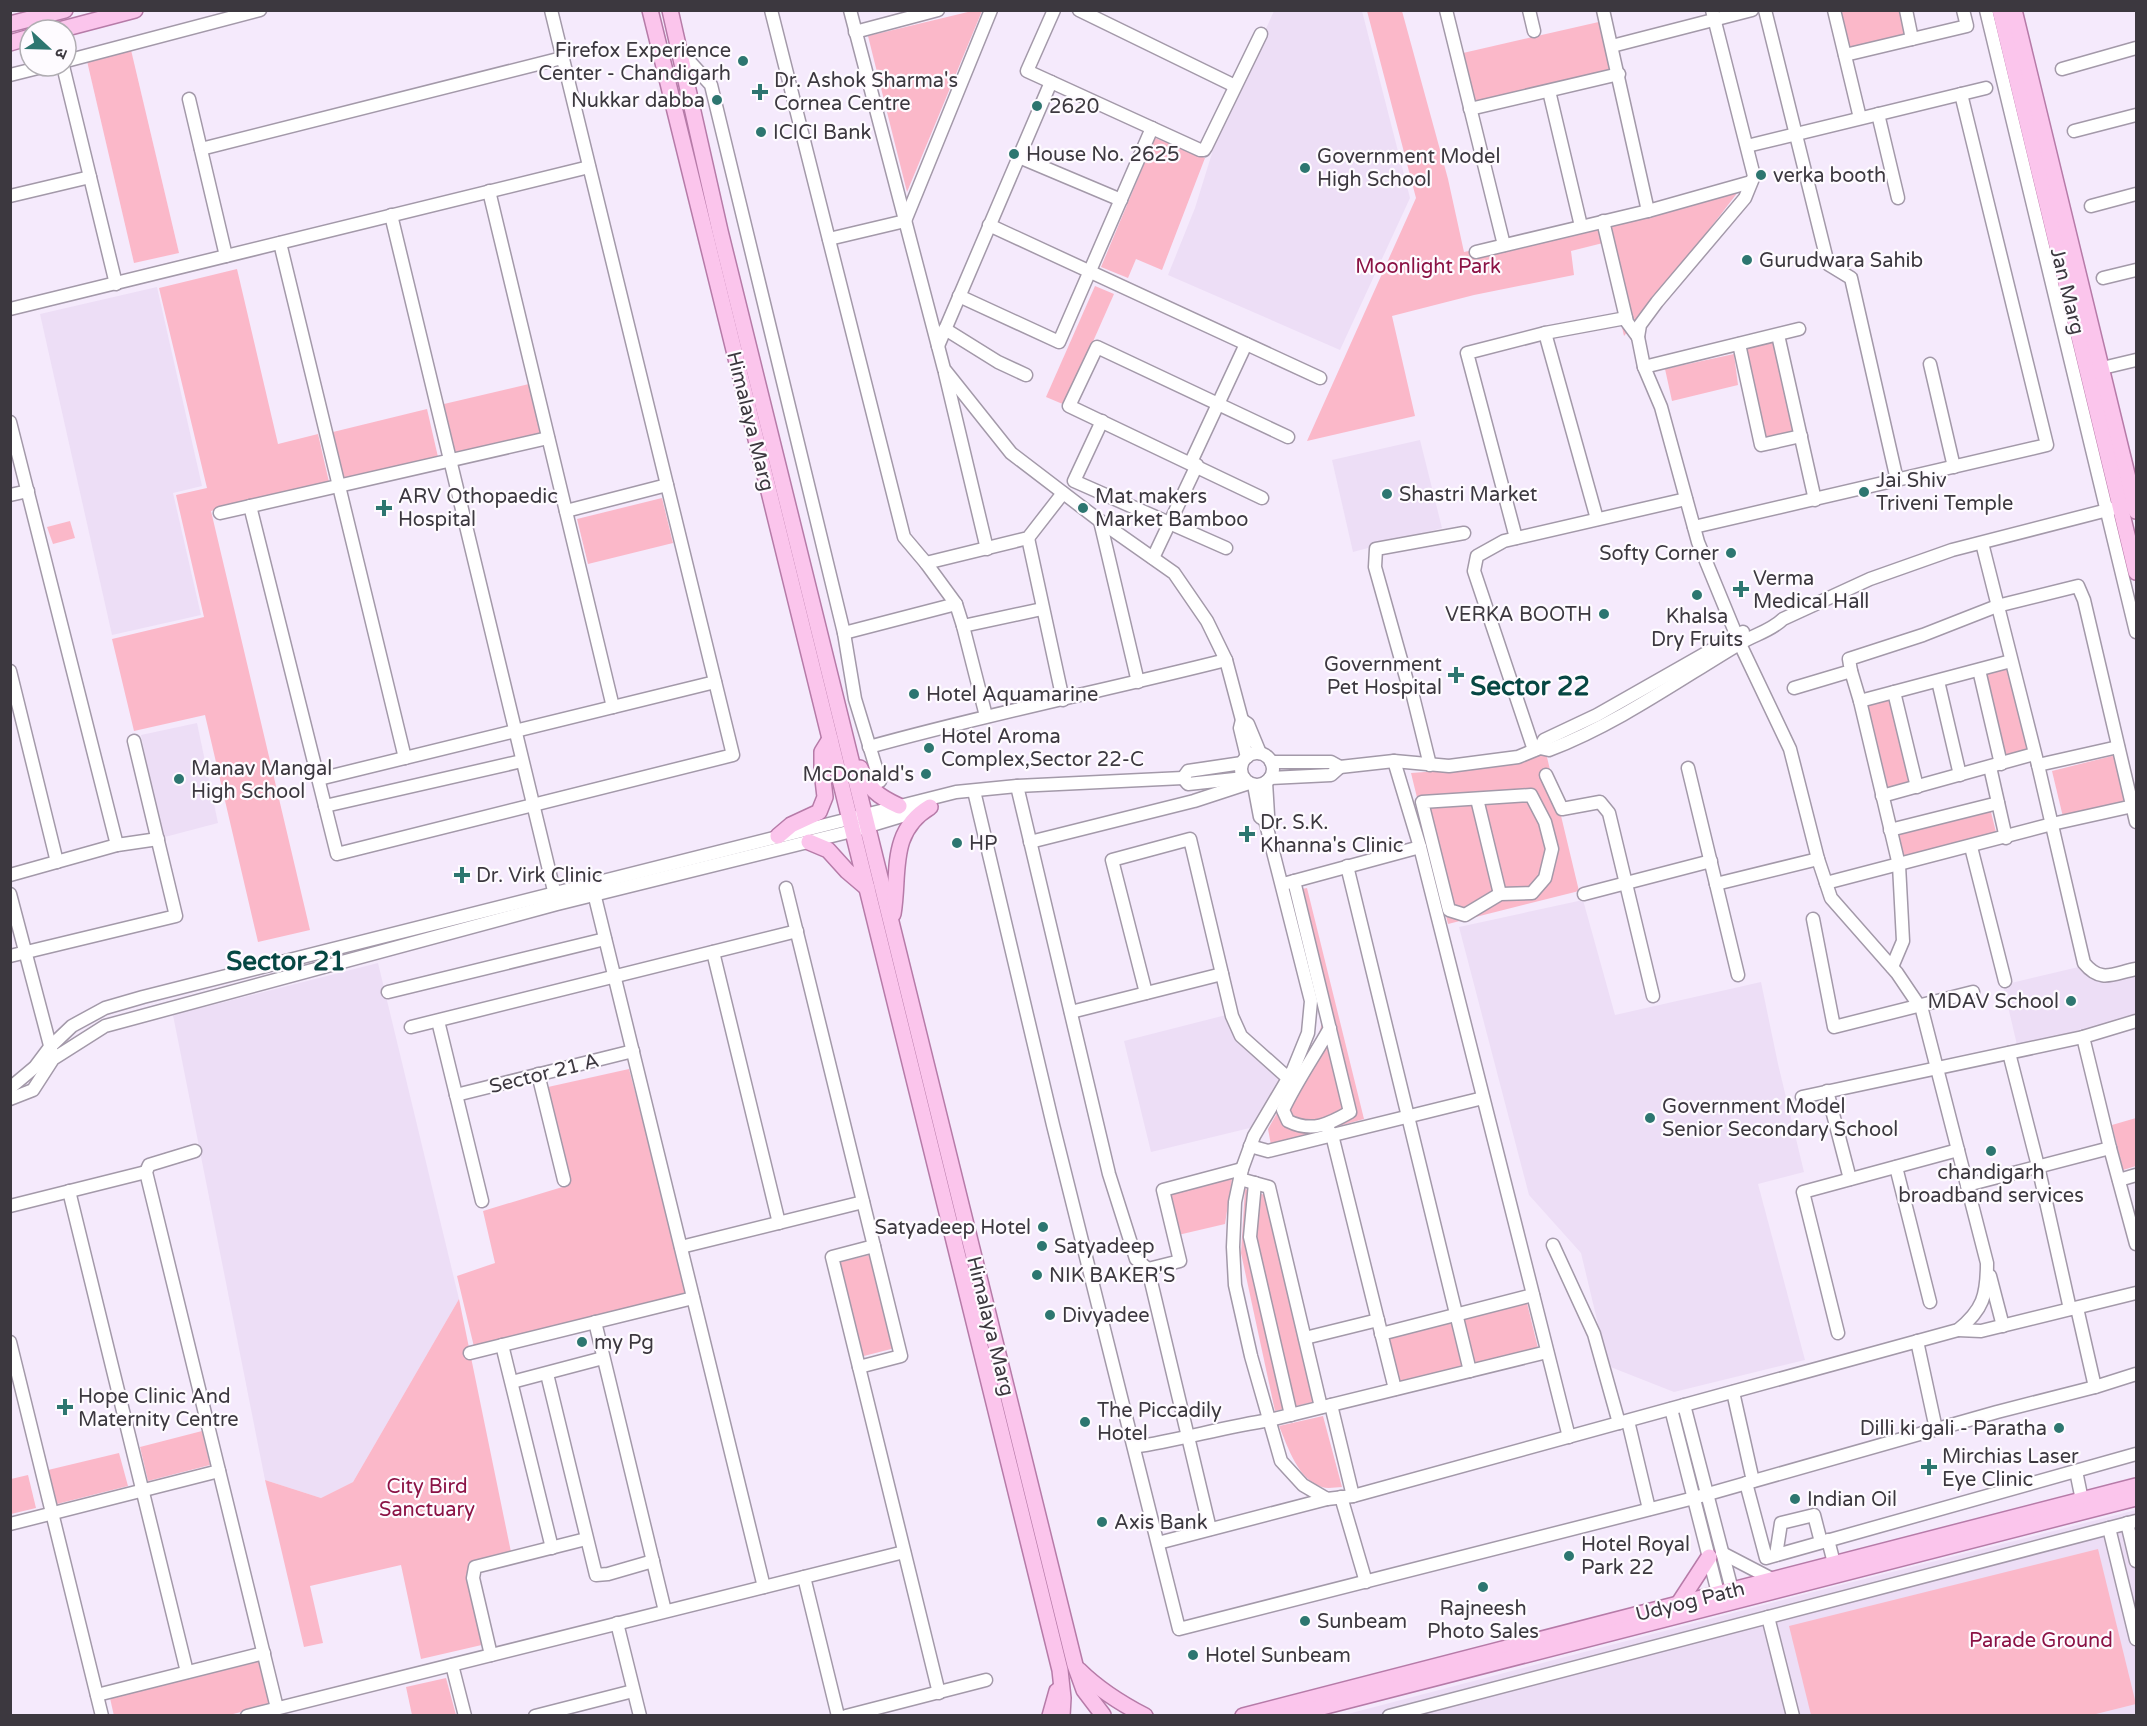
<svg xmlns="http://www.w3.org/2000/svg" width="2147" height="1726" font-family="'Varela Round','Noto Sans Devanagari',sans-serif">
  <rect width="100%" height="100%" fill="#f5eafc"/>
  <!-- built -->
  <g fill="#eddef6">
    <polygon points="1274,11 1362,11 1410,198 1340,350 1168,275 1195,208 1217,137"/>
    <polygon points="157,287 202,486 173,493 201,615 112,635 40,314"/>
    <polygon points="1420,440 1442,528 1353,552 1332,460"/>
    <polygon points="197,723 218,823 161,838 141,735"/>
    <polygon points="1583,900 1615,1015 1761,982 1778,1064 1804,1172 1758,1184 1805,1360 1674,1392 1608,1366 1581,1253 1529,1195 1459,927"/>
    <polygon points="378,963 459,1299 353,1482 321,1498 265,1480 173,1015"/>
    <polygon points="2087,965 2090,979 2136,968 2136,1017 2017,1045 2003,985"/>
    <polygon points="1226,1015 1237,1041 1280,1079 1254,1127 1151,1152 1124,1041"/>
    <polygon points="2136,1510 2136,1715 1340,1716 1821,1590"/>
  </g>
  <!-- green -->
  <g fill="#fbb8c9">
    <polygon points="972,11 982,11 907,192 868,36"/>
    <polygon points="1367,11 1402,11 1448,179 1464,252 1738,192 1671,279 1624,336 1603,243 1571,251 1574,275 1474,295 1392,316 1415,416 1307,441 1416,198"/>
    <polygon points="1841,11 1899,11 1905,35 1850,48"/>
    <polygon points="1603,21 1615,70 1474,101 1463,53"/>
    <polygon points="131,50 179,253 134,263 87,61"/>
    <polygon points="1155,138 1205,158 1162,270 1136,259 1128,278 1101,267"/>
    <polygon points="237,269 278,444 318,434 329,482 211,511 310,930 258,942 205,715 134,731 112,639 204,617 176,495 207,488 159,288"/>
    <polygon points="1095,286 1114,294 1065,405 1046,397"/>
    <polygon points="1778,335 1801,436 1761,445 1739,344"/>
    <polygon points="1734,354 1738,385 1672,401 1665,369"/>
    <polygon points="529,384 540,434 455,453 444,404"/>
    <polygon points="427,409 438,457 344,479 333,432"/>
    <polygon points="662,498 673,543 588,564 577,519"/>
    <polygon points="70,521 75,538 53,544 47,527"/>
    <polygon points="2014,665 2036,752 2004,760 1982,673"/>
    <polygon points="1892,696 1913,784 1885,791 1864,703"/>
    <polygon points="1546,753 1579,891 1448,924 1411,773 1480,768"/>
    <polygon points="2116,755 2127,800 2063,817 2052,771"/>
    <polygon points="1990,808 1997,836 1900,861 1893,833"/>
    <polygon points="1307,888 1364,1119 1271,1145 1268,1129 1315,1046 1321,1027 1322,1007 1296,890"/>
    <polygon points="629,1069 688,1292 475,1351 457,1276 495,1263 483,1211 569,1185 548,1087"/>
    <polygon points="2136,1118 2136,1166 2123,1170 2112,1125"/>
    <polygon points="1232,1179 1225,1224 1178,1235 1169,1194"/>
    <polygon points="1245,1189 1265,1195 1313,1402 1275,1411 1241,1253"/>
    <polygon points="873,1254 895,1348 860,1357 837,1263"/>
    <polygon points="459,1299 511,1552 468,1563 486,1644 421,1659 401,1565 310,1586 323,1643 304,1647 265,1480 321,1498 353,1482"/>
    <polygon points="1527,1303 1538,1348 1474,1365 1463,1320"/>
    <polygon points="1452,1322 1463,1367 1399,1384 1388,1339"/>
    <path d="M1323,1416L1342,1487C1336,1487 1328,1489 1322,1487C1298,1480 1288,1447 1279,1426Z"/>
    <polygon points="202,1431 210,1465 148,1481 140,1447"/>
    <polygon points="119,1453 128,1486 57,1504 48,1470"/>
    <polygon points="28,1475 36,1508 11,1514 11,1479"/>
    <polygon points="2098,1549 2136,1704 2088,1716 1811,1715 1789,1626"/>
    <polygon points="270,1657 281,1702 229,1715 114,1716 110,1698"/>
    <polygon points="446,1678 456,1715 412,1715 406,1687"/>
  </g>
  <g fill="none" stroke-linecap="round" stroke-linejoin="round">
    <defs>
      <g id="minor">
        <polyline points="771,10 904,537 926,563 956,604 963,626 986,716"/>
        <polyline points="850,10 944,369 1011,453 1100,521 1174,573 1207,621 1226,660 1242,720"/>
        <polyline points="1054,10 1027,71 1200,150 1204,150 1206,147 1261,34"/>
        <polyline points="1079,10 1235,86"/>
        <polyline points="1446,10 1504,245"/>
        <polyline points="1529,10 1534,31"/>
        <polyline points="1603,10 1648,211"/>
        <polyline points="1765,10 1828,264 1851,278 1897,480"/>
        <polyline points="1834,10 1860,118"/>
        <polyline points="1906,10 1912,39"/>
        <polyline points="1986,10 2136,632"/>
        <polyline points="855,32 938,10"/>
        <polyline points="1612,46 1752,10"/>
        <polyline points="680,51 711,85 844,633 855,699 880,781"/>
        <polyline points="1845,55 1967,26 1963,10"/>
        <polyline points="66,61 260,10"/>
        <polyline points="63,66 116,284"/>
        <polyline points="2062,69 2136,48"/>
        <polyline points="10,75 46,66"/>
        <polyline points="1549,91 1581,226"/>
        <polyline points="189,99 226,256"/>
        <polyline points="1470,109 1619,74"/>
        <polyline points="1878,114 1898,198"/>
        <polyline points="2074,131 2136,115"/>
        <polyline points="1747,146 1986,88"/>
        <polyline points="201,149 562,58"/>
        <polyline points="1019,157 1121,200"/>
        <polyline points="489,191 613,707"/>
        <polyline points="10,196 90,177"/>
        <polyline points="2091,206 2136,194"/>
        <polyline points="391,215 556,899"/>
        <polyline points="1603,221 1627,322 1638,337"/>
        <polyline points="989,225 1320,378"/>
        <polyline points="829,239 905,221 991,10"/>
        <polyline points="280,243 405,758"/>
        <polyline points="1476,252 1648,211 1751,182"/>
        <polyline points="2103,278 2136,270"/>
        <polyline points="959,296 1059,342 1152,128"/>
        <polyline points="10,309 589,167"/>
        <polyline points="945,329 998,362 1026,375"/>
        <polyline points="1545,333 1597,519"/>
        <polyline points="1778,335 1815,500"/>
        <polyline points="1739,344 1761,445 1801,436"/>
        <polyline points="938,346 1051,82"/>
        <polyline points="1930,364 1954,467"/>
        <polyline points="1644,367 1799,329"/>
        <polyline points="2094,370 2136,360"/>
        <polyline points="945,373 987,549"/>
        <polyline points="1102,421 1074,481 1226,548"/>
        <polyline points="10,422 117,845"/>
        <polyline points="1191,462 1246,344"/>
        <polyline points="10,495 28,491"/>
        <polyline points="1262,498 1069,406 1097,347 1288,437"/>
        <polyline points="250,506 337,854 733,755 551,10"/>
        <polyline points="566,511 667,485"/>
        <polyline points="220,513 548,438"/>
        <polyline points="1100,521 1138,682"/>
        <polyline points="1694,527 2047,445 1961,94"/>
        <polyline points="1028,538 1063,700"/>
        <polyline points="1516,538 1467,353 1545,333 1626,318"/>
        <path d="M1982,543L2038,765L2084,963C2101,984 2114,973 2136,969"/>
        <polyline points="1153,558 1197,465"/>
        <polyline points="926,563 1028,538 1063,493"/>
        <polyline points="963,626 1042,609"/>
        <polyline points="844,633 956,604"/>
        <polyline points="1979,670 2001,764"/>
        <polyline points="10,671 57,862"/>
        <polyline points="1851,671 1860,701 1899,865 1903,941 1892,967"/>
        <polyline points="1938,681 1960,775"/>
        <polyline points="1794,688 1851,671 1849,659 1923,635 1997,606 2078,586 2084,600 2136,822"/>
        <polyline points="1894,692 1917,787"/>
        <polyline points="1860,701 2011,661"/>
        <path d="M869,747C987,714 1107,690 1226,660"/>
        <polyline points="1540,748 1544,740 1597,715 1743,632"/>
        <polyline points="1534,750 1474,571 1477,556 1504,541 1686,499"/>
        <circle cx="1257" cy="769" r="16"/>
        <polyline points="1247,757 1240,728 1242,720 1248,724 1260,753"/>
        <polyline points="1394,761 1420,847 1569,1437"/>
        <polyline points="1242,763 1188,771 1183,778 1188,784 1244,778"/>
        <polyline points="1430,765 1411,688 1407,681 1375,567 1376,549 1464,533"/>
        <polyline points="2038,765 2118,747"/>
        <path d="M1340,767L1394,761L1449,766L1518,757L1540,748L1549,750C1617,724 1677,681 1739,644C1753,635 1771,631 1783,619L1870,579L1952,550L2127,505"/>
        <polyline points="1990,767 2006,838"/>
        <polyline points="1688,768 1738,975"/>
        <polyline points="1546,775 1562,809 1600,802 1609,813 1653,996"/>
        <polyline points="1270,778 1331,775 1340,767 1331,762 1271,762"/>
        <polyline points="319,779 715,682"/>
        <polyline points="1254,785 1260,817 1265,820 1268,815 1266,782"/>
        <polyline points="1017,786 1109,1174 1136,1259 1148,1269"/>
        <polyline points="974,791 1053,1125 1179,1629 1694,1498 1997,1412 2095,1387 2136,1374"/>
        <polygon points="1531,795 1545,822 1552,849 1545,878 1532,893 1500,894 1465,915 1449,910 1422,802"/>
        <polyline points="1882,796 2034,754"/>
        <polyline points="1477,799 1500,894"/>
        <polyline points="325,806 522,761"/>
        <path d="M1265,820L1311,1001L1308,1033L1293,1070L1254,1136L1242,1169L1235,1202L1233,1247L1235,1285L1251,1356L1281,1461L1303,1485L1327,1499L1353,1496L1958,1330C1983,1310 1987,1295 1987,1263L1922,1010L1897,973L1831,898L1818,859L1790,749L1740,644L1698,542L1661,407L1644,367L1638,337L1640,325L1657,302L1745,198L1754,176L1712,10"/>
        <polyline points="1890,830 1998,803"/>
        <polyline points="1030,842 1194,801 1249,783"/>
        <polyline points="1971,847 2005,981"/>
        <polyline points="1347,866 1470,1371"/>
        <polyline points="10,875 117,845 158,839"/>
        <path d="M1294,881L1350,1112C1329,1124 1312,1133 1288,1121L1283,1110C1296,1082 1315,1055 1330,1028"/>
        <polyline points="1287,883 1420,847"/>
        <polyline points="1826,883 2052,824 2133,806"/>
        <polyline points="1716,884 1818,859"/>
        <polyline points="786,888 901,1356 859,1367"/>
        <polyline points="593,889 764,1587"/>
        <polyline points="10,894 52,1053"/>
        <polyline points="1584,894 1711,861"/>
        <polyline points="1813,919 1834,1027 1973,992"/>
        <polyline points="713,952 779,1223"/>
        <polyline points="10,956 176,916 134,741"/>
        <polyline points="388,992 605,939"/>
        <polyline points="1146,993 1112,860 1190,839 1232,1016 1241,1036 1288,1078"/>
        <polyline points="1071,1012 1222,974"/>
        <polyline points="438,1021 482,1201"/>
        <polyline points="411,1027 797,931"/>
        <polyline points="2083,1037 2110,1148 2136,1244"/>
        <polyline points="2009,1053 2038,1166 2070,1309"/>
        <polyline points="538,1074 564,1180"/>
        <polyline points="10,1088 35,1067 50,1047 72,1026 105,1008 143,997 956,792 1017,786 1183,778"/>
        <polyline points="1827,1091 1850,1179"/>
        <polyline points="456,1095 633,1051"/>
        <polyline points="1802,1097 2083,1037 2136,1021"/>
        <polyline points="10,1099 33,1090 53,1059 105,1026 557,904 852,831 925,809"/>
        <polyline points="1326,1126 1332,1135 1395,1389"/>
        <polyline points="1250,1146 1268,1151 1483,1098"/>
        <polyline points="195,1151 149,1165 146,1172 277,1708"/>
        <polyline points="1896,1167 1930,1302"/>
        <polyline points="1240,1179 1269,1187 1321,1407"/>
        <polyline points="2119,1180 2136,1175"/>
        <polyline points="1255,1183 1250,1237 1291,1415"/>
        <polyline points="1967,1185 2110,1148"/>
        <polyline points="69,1191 187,1672"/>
        <polyline points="10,1206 146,1172"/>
        <polyline points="1553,1245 1594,1334 1619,1423"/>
        <polyline points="874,1246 832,1257 939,1693"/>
        <polyline points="681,1247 863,1202"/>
        <polyline points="1990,1276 2003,1326"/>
        <polyline points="2077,1308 2095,1387"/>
        <polyline points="595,1322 665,1611"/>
        <polyline points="1958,1330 1981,1331 2136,1293"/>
        <polyline points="1838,1333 1803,1192 1958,1150"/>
        <polyline points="1381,1334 1533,1295"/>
        <polyline points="1305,1338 1378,1320"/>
        <polyline points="1917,1341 1936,1429"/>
        <polyline points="10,1342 102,1716"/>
        <polyline points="502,1345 552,1548"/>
        <polyline points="470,1353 693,1298"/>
        <polyline points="547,1374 596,1575 608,1574 653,1561"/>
        <polyline points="512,1382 603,1358"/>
        <polyline points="1733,1392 1753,1481"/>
        <polyline points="1331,1405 1353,1496"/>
        <polyline points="1684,1405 1732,1590"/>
        <polyline points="1671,1409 1718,1593"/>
        <polyline points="1628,1421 1649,1509"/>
        <path d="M1134,1447C1180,1440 1224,1427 1270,1420L1547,1352"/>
        <polyline points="2076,1471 2082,1500"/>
        <polyline points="1746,1483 1766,1558 2136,1454"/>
        <polyline points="1341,1497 1366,1582"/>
        <polyline points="2127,1523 2136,1561"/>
        <polyline points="10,1524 219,1471"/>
        <polyline points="2109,1528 2136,1639"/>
        <polyline points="1210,1529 1148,1269 1180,1261 1163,1190 1242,1169"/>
        <polyline points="1828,1540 1834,1563"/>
        <polyline points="1158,1543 1327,1499"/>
        <polyline points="1722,1553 1772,1579"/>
        <polyline points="1776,1555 1781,1523 1814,1515 1821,1542"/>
        <polyline points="804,1577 838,1716"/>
        <polyline points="1768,1617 1793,1716"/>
        <polyline points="617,1623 640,1716"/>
        <polyline points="491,1655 473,1578 475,1567 586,1539"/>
        <polyline points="452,1665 465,1716"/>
        <polyline points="97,1695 264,1653"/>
        <polyline points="247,1716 904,1552"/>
        <polyline points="535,1716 633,1691"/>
        <polyline points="846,1716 986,1680"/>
        <polyline points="1389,1716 2136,1521"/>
      </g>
      <g id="major">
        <polyline points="650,10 1060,1670 1063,1698 1062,1716"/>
        <polyline points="670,10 720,231 1075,1665 1084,1690 1103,1715"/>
        <polyline points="2000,10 2136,572"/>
        <polyline points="2014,10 2136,511"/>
        <polyline points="10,24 65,10"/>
        <polyline points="59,30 135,10"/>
        <polyline points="10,43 30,37"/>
        <path d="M860,768C869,789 877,796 899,806"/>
        <polyline points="778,836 791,825 819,812 825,797 822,771 822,752 830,739"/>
        <polyline points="809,842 828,850 847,871 867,888"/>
        <path d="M893,914C900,874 888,832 930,807"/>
        <polyline points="1679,1603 1709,1557"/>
        <path d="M1079,1670C1099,1690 1120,1703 1145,1716"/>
        <polyline points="1050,1716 1057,1691"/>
        <polyline points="1243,1716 2136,1486"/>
        <polyline points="1287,1716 2136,1498"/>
      </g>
    </defs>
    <!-- minor casing -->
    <use href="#minor" stroke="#a399a9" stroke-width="15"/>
    <!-- major casing -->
    <use href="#major" stroke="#b67ba8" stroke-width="18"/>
    <!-- minor -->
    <use href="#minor" stroke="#fff" stroke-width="12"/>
    <!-- major -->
    <use href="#major" stroke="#fbc5ec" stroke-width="15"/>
  </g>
  <!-- markers -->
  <g fill="#2d7670" stroke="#fefbff" stroke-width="2">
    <circle cx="743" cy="61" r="6"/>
    <path d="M757 83h6v6h6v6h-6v6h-6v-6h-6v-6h6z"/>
    <circle cx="717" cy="100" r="6"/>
    <circle cx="1037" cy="106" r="6"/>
    <circle cx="761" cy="132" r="6"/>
    <circle cx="1014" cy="154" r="6"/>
    <circle cx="1305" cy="168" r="6"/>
    <circle cx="1761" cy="175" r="6"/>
    <circle cx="1747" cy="260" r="6"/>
    <circle cx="1864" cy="492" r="6"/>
    <circle cx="1387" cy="494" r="6"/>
    <path d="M381 499h6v6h6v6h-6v6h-6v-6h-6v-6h6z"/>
    <circle cx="1083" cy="508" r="6"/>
    <circle cx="1731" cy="553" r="6"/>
    <path d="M1738 580h6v6h6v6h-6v6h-6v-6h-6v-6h6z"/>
    <circle cx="1697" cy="595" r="6"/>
    <circle cx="1604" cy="614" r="6"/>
    <path d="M1453 666h6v6h6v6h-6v6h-6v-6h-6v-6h6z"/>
    <circle cx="914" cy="694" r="6"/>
    <circle cx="929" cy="748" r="6"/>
    <circle cx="926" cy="774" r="6"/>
    <circle cx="179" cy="779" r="6"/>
    <path d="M1244 825h6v6h6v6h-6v6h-6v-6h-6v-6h6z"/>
    <circle cx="957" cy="843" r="6"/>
    <path d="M459 866h6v6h6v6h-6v6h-6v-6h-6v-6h6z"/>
    <circle cx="2071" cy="1001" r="6"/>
    <circle cx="1650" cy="1118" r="6"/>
    <circle cx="1991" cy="1151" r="6"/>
    <circle cx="1043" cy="1227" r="6"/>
    <circle cx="1042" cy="1246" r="6"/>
    <circle cx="1037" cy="1275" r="6"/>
    <circle cx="1050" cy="1315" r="6"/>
    <circle cx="582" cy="1342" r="6"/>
    <path d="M62 1398h6v6h6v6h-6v6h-6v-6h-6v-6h6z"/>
    <circle cx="1085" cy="1422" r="6"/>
    <circle cx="2059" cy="1428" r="6"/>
    <path d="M1926 1458h6v6h6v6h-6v6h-6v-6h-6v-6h6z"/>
    <circle cx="1795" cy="1499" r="6"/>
    <circle cx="1102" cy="1522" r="6"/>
    <circle cx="1569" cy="1556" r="6"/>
    <circle cx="1483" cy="1587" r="6"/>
    <circle cx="1305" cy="1621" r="6"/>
    <circle cx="1193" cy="1655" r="6"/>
  </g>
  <g text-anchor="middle" stroke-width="4.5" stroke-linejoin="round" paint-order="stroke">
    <!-- poi labels -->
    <g font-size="20" fill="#3c383f" stroke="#fefbff" text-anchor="start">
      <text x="731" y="57" text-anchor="end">Firefox Experience<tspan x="731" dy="23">Center - Chandigarh</tspan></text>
      <text x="774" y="87">Dr. Ashok Sharma's<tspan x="774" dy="23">Cornea Centre</tspan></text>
      <text x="705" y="107" text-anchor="end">Nukkar dabba</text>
      <text x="1049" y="113">2620</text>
      <text x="773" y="139">ICICI Bank</text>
      <text x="1026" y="161">House No. 2625</text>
      <text x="1317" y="163">Government Model<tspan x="1317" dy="23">High School</tspan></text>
      <text x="1773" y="182">verka booth</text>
      <text x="1759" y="267">Gurudwara Sahib</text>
      <text x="1876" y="487">Jai Shiv<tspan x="1876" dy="23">Triveni Temple</tspan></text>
      <text x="1399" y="501">Shastri Market</text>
      <text x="398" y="503">ARV Othopaedic<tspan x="398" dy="23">Hospital</tspan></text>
      <text x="1095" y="503">Mat makers<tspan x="1095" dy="23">Market Bamboo</tspan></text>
      <text x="1719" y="560" text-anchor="end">Softy Corner</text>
      <text x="1753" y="585">Verma<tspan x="1753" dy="23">Medical Hall</tspan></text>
      <text x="1592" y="621" text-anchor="end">VERKA BOOTH</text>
      <text x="1697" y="623" text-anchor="middle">Khalsa<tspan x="1697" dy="23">Dry Fruits</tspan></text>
      <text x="1442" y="671" text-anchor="end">Government<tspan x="1442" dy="23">Pet Hospital</tspan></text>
      <text x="926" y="701">Hotel Aquamarine</text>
      <text x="941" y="743">Hotel Aroma<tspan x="941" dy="23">Complex,Sector 22-C</tspan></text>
      <text x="191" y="775">Manav Mangal<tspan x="191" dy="23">High School</tspan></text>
      <text x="914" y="781" text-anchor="end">McDonald's</text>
      <text x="1260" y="829">Dr. S.K.<tspan x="1260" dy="23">Khanna's Clinic</tspan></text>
      <text x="969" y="850">HP</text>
      <text x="476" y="882">Dr. Virk Clinic</text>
      <text x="2059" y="1008" text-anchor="end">MDAV School</text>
      <text x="1662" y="1113">Government Model<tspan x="1662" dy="23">Senior Secondary School</tspan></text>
      <text x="1991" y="1179" text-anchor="middle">chandigarh<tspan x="1991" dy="23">broadband services</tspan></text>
      <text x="1031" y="1234" text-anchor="end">Satyadeep Hotel</text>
      <text x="1054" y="1253">Satyadeep</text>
      <text x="1049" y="1282">NIK BAKER'S</text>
      <text x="1062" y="1322">Divyadee</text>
      <text x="594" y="1349">my Pg</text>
      <text x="78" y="1403">Hope Clinic And<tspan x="78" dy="23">Maternity Centre</tspan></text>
      <text x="1097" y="1417">The Piccadily<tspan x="1097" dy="23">Hotel</tspan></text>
      <text x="2047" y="1435" text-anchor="end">Dilli ki gali - Paratha</text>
      <text x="1942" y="1463">Mirchias Laser<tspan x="1942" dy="23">Eye Clinic</tspan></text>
      <text x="1807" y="1506">Indian Oil</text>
      <text x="1114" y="1529">Axis Bank</text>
      <text x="1581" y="1551">Hotel Royal<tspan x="1581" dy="23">Park 22</tspan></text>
      <text x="1483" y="1615" text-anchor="middle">Rajneesh<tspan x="1483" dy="23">Photo Sales</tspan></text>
      <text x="1317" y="1628">Sunbeam</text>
      <text x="1205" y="1662">Hotel Sunbeam</text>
    </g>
    <!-- park labels -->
    <g font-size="20" fill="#8b1245" stroke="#fefbff">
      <text x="1428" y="273">Moonlight Park</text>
      <text x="427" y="1493">City Bird<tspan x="427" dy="23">Sanctuary</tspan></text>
      <text x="2041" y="1647">Parade Ground</text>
    </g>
    <!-- street labels -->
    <g font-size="20" fill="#3c383f" stroke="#fefbff">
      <text transform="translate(2068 291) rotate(76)" y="7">Jan Marg</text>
      <text transform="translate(751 421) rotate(76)" y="7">Himalaya Marg</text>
      <text transform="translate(544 1073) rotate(-14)" y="7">Sector 21 A</text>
      <text transform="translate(991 1326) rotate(76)" y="7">Himalaya Marg</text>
      <text transform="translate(1690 1601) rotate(-14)" y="7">Udyog Path</text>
    </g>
    <!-- district labels -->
    <g font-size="26" font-weight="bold" fill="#064743" stroke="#fefbff">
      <text x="1530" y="695">Sector 22</text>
      <text x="286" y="970">Sector 21</text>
    </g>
  </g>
  <!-- border -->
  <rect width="2147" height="1726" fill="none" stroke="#3c383f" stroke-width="24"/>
  <!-- north arrow -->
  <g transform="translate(48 48) rotate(112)"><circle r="28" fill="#fefbff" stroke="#b0adb2" stroke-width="1.5"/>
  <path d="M0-4.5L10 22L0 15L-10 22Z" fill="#2d7670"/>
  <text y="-9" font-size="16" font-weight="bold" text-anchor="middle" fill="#3c383f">उ</text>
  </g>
</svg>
